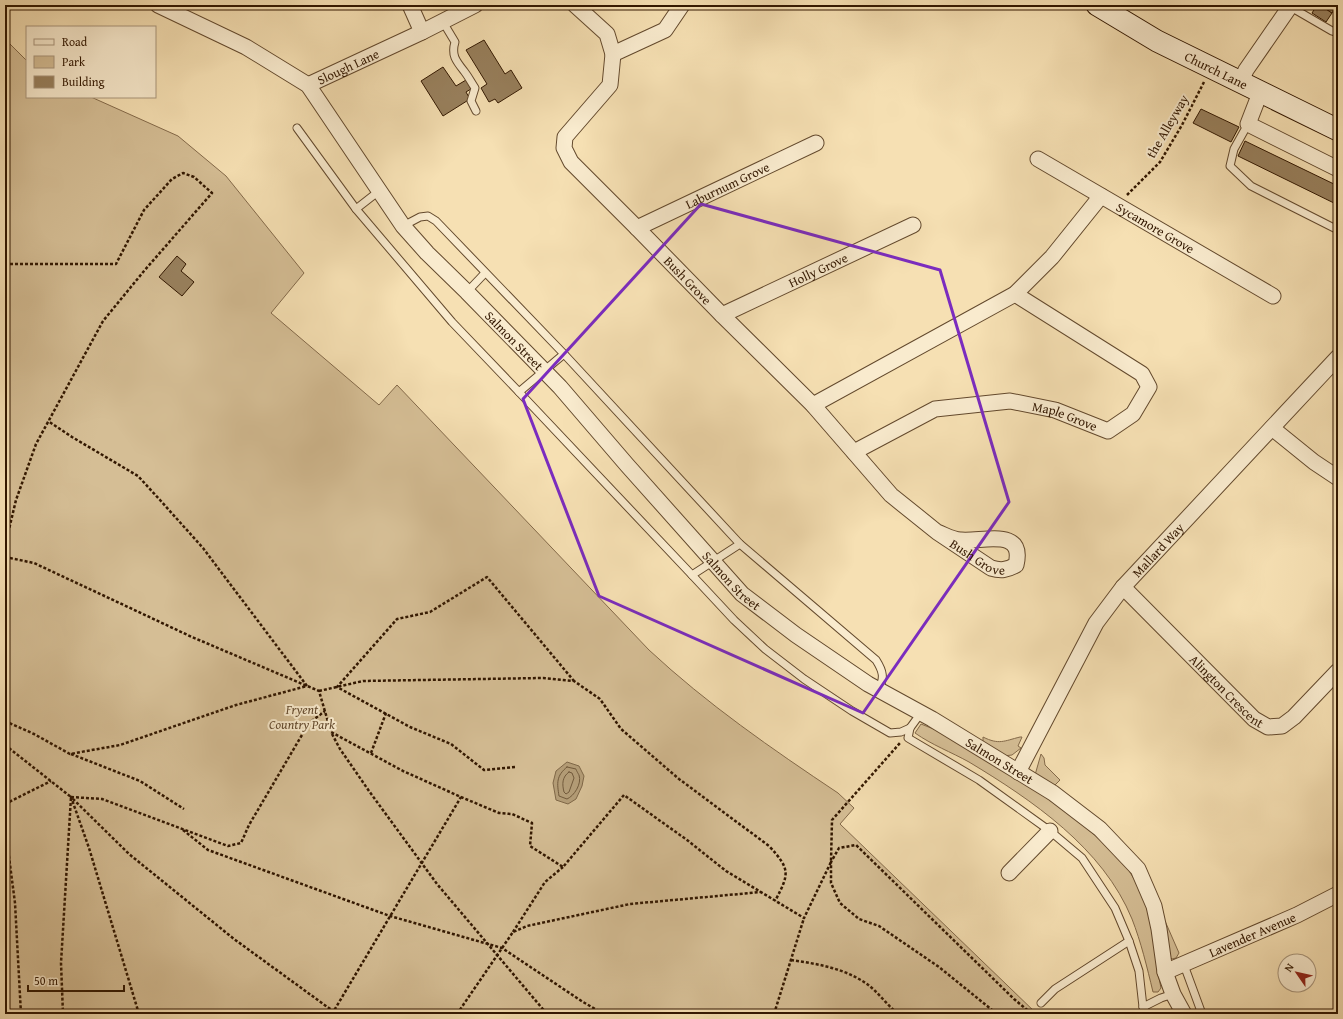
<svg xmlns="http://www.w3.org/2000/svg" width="1343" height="1019" font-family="'Gentium Book Plus',serif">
  <rect width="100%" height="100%" fill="#f6e0b3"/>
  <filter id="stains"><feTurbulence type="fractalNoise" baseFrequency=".005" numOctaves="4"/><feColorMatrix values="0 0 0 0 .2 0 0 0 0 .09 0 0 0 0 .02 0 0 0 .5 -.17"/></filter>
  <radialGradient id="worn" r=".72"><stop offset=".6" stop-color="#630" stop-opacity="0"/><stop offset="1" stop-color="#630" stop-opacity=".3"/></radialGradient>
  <!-- green -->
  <g fill="#d5be95" stroke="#846a4a">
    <path d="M5,39L27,61V97H91L178,136L226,176L304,273L271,313L379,405L397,385L649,650C707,704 772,749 838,793L854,808L840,824L1037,1014H5Z"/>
    <path d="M921,724L936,730L1013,774L1076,819L1121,858L1141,890L1152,925L1159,978L1161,988L1158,992H1153C1147,967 1141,942 1132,919C1103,848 1032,800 969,762C951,752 932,745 915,733Z"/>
    <path d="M983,737C999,745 1004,741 1020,737H1022L1018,746L1021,748L1012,755L1003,756L983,742Z"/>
    <polygon points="1041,754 1044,758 1045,765 1060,780 1053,787 1035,775"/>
    <polygon points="1165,921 1179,953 1176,958 1172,959 1167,954"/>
  </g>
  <!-- water -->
  <polygon fill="#b39c76" stroke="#7f6747" points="567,762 579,766 584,776 582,786 576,799 568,804 556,800 553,783 556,771"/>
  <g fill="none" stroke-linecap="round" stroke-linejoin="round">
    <!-- shore -->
    <g stroke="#725a3b" stroke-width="1">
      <path d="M567,767L576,769C576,770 579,775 579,775C582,784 574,796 567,799L559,796C557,783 556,776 567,767Z"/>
      <path d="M569,772L572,773L574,778L569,792L566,794L564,792C562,784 562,777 569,772Z"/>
    </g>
  </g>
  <!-- building -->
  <g fill="#98805d" stroke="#321700">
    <polygon points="1317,5 1320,5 1332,13 1326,22 1312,13"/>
    <polygon points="1320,5 1337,5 1332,13"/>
    <polygon points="484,40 505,74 511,70 522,88 498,103 495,99 489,102 481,88 487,84 466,50"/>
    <polygon points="443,67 456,86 466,80 471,89 466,92 470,99 443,116 421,81"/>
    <polygon points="1201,109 1239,127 1231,142 1193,123"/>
    <polygon points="1245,141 1338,186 1338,205 1238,156"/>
    <polygon points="177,256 186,264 181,271 194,282 182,296 159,277"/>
  </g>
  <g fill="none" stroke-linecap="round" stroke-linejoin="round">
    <defs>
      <g id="lane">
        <polyline points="1289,6 1332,31 1338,33"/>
        <path d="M443,22L455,42C451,55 456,61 464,71C468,76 471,82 475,88L471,101L476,111"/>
        <polyline points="1248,124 1234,149 1230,166 1251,186 1338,230"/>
        <polyline points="297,128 356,209 379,191"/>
        <polyline points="356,209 452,322 519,392 564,354"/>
        <path d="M403,226L420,217L428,216L436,221L564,354L740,544L876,660C883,671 885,678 878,690"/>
        <polyline points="467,292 485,273"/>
        <polyline points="519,392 692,575 740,544"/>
        <polyline points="692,575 734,620 765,649 804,679 852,711 890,733 901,732 910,728"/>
        <polyline points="921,713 910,728 908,738 979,780 1050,831 1082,858 1115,908 1129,941 1139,971 1143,1007"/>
        <polyline points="1184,965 1202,1014"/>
        <polyline points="1041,1003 1055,989 1129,941"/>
        <polyline points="1147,1014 1143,1007 1161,998 1173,994"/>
      </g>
      <g id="street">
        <path id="s1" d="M158,5L246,47L308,85L403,226L427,253L467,292L560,387L627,465L742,594L796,635L868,684L932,719L1053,793L1100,829L1138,869L1154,906L1159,929L1165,972L1173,994L1184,1014"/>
        <polyline points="410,5 422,32"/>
        <path id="s2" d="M575,5L607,34L613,54L610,85L565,137L564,148L571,162L637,228L722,315L813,405L891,495L937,532L991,568C1001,571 1007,570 1016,565C1025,527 983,542 961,540C953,540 945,535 937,532"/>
        <polyline points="613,54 665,30 682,5"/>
        <polyline points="1240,83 1246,70 1291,5"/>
        <path id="s3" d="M308,85L422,32L475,5"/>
        <polyline points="1260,93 1248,124 1338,169"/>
        <path id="s4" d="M1038,159L1273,296"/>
        <path id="s5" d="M637,228L816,143"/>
        <path id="s6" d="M722,315L913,225"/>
        <polyline points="813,405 1015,294 1052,257 1101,196"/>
        <polyline points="1272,428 1314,462 1338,478"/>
        <path id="s7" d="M854,452L935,409L1010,401L1055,410L1108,431L1133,414L1149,387L1142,374L1015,294"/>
        <path id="s8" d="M1123,587L1254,719L1268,727L1282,726L1294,717L1338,671"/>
        <path id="s9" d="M1018,772L1096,623L1123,587L1338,357"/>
        <polyline points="1009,873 1050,831"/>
        <path id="s10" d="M1165,972L1297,915L1338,894"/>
      </g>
      <g id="secondary">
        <path id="s11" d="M1097,5L1157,41L1338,130"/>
      </g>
    </defs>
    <!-- lane casing -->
    <use href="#lane" stroke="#63492d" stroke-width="9"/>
    <!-- street casing -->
    <use href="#street" stroke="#63492d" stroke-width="17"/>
    <!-- secondary casing -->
    <use href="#secondary" stroke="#321700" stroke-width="23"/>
    <!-- path -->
    <g stroke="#321700" stroke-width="2.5" stroke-dasharray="3 2" stroke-linecap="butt">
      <polyline points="1127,195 1160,162 1182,125 1204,82"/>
      <polyline points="5,264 116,264 144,210 172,179 183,173 194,177 212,193 144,271 103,321 36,444 16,500 5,546"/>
      <polyline points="5,557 34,563 192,637 319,691 331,732 403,771 461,797 499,813 512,814 532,823 530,846 563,867 624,795 687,840 726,871 804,918 831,862 832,820 900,743"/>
      <path d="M319,691L363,681L543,678L574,681L600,699L621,729L679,779L769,846C790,869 790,873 775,901"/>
      <polyline points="5,721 34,734 70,754 120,745 236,705 307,686 203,548 160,500 138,476 72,437 48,421"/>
      <polyline points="332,734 340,749 369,791 437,884 547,1014"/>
      <polyline points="5,745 71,797 61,963 63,1014"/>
      <polyline points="371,753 386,713"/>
      <polyline points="71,754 140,781 184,809"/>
      <polyline points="515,767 484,770 451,744 410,727 337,687 397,619 430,612 487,577 574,681"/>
      <polyline points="71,797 102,799 228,846 241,843 249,825 309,723 325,711"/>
      <polyline points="5,804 51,781"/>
      <polyline points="5,826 15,903 21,1014"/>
      <polyline points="183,830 208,850 390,916 502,948 583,1002 604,1014"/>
      <polyline points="513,932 545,882 563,867"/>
      <path d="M791,960C818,964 844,968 867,984C878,992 887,1005 898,1014"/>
      <polyline points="139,1014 89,848 71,797 129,854 234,939 337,1014"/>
      <polyline points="332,1014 461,797"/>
      <polyline points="457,1014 513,932 527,926 630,904 761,892"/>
      <polyline points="774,1014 804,918"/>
      <polyline points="997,1014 939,967 879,926 859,919 840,903 831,883 831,862 839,848 856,845 1014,999 1032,1014"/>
    </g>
    <!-- lane -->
    <use href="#lane" stroke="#f9ebce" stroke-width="7"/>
    <!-- street -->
    <use href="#street" stroke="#f9ebce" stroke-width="15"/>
    <!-- secondary -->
    <use href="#secondary" stroke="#f9ebce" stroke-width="21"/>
  </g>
  <!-- marked area -->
  <path fill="none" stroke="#7b2cbf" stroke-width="3" stroke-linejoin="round" d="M701,204L940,270L1009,502L863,713L599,596L523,399Z"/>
  <g text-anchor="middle" stroke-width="4" stroke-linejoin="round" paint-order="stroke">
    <!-- street labels -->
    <g font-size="13" fill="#321700" stroke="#f9ebce">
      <text dy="5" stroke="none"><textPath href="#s3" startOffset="44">Slough Lane</textPath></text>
      <text dy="5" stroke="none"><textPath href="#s11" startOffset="136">Church Lane</textPath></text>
      <text transform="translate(1167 126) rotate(-60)" y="5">the Alleyway</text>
      <text dy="5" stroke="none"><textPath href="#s5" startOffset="100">Laburnum Grove</textPath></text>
      <text dy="5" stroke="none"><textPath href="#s4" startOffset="136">Sycamore Grove</textPath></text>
      <text dy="5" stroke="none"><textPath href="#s6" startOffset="106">Holly Grove</textPath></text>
      <text dy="5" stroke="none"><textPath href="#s2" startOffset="357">Bush Grove</textPath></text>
      <text dy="5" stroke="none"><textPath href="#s1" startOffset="500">Salmon Street</textPath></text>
      <text dy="5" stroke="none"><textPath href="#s7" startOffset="224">Maple Grove</textPath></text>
      <text dy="5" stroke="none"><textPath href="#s9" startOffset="264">Mallard Way</textPath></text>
      <text dy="5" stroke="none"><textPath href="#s2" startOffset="760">Bush Grove</textPath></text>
      <text dy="5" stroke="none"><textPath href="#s1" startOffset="824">Salmon Street</textPath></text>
      <text dy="5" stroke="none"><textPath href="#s8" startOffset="147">Alington Crescent</textPath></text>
      <text dy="5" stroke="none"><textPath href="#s1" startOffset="1148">Salmon Street</textPath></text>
      <text dy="5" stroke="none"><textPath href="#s10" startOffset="95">Lavender Avenue</textPath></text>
    </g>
    <!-- park labels -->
    <g font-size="13" font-style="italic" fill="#63492d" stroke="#f9ebce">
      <text x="302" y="714">Fryent<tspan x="302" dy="15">Country Park</tspan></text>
    </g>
  </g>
  <!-- margin -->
  <rect width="1343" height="1019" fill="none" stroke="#f6e0b3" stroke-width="20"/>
  <rect x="6" y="6" width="1331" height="1007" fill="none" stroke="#321700" stroke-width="2"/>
  <rect x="10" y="10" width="1323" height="999" fill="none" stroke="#321700"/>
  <!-- legend -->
  <rect x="26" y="26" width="130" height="72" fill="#f9ebce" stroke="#a9967c"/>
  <rect x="34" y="39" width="20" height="6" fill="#f9ebce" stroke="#a9967c"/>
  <text x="62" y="46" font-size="12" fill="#321700">Road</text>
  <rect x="34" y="56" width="20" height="12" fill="#d5be95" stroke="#a9967c"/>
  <text x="62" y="66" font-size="12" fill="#321700">Park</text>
  <rect x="34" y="76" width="20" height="12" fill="#98805d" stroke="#a9967c"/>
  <text x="62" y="86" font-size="12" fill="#321700">Building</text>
  <!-- north arrow -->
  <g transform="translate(1297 973) rotate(304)"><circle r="19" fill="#f9ebce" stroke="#a9967c"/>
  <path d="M0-3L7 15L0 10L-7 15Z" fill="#8f2418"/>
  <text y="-6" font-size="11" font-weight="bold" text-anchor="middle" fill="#321700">N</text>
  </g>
  <!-- scale -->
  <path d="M28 985v6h96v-6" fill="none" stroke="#321700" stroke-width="2"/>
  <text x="34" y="985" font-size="12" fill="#321700" stroke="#f9ebce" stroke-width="3" paint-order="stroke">50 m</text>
  <rect width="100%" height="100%" filter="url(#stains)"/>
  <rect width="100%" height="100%" fill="url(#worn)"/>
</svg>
